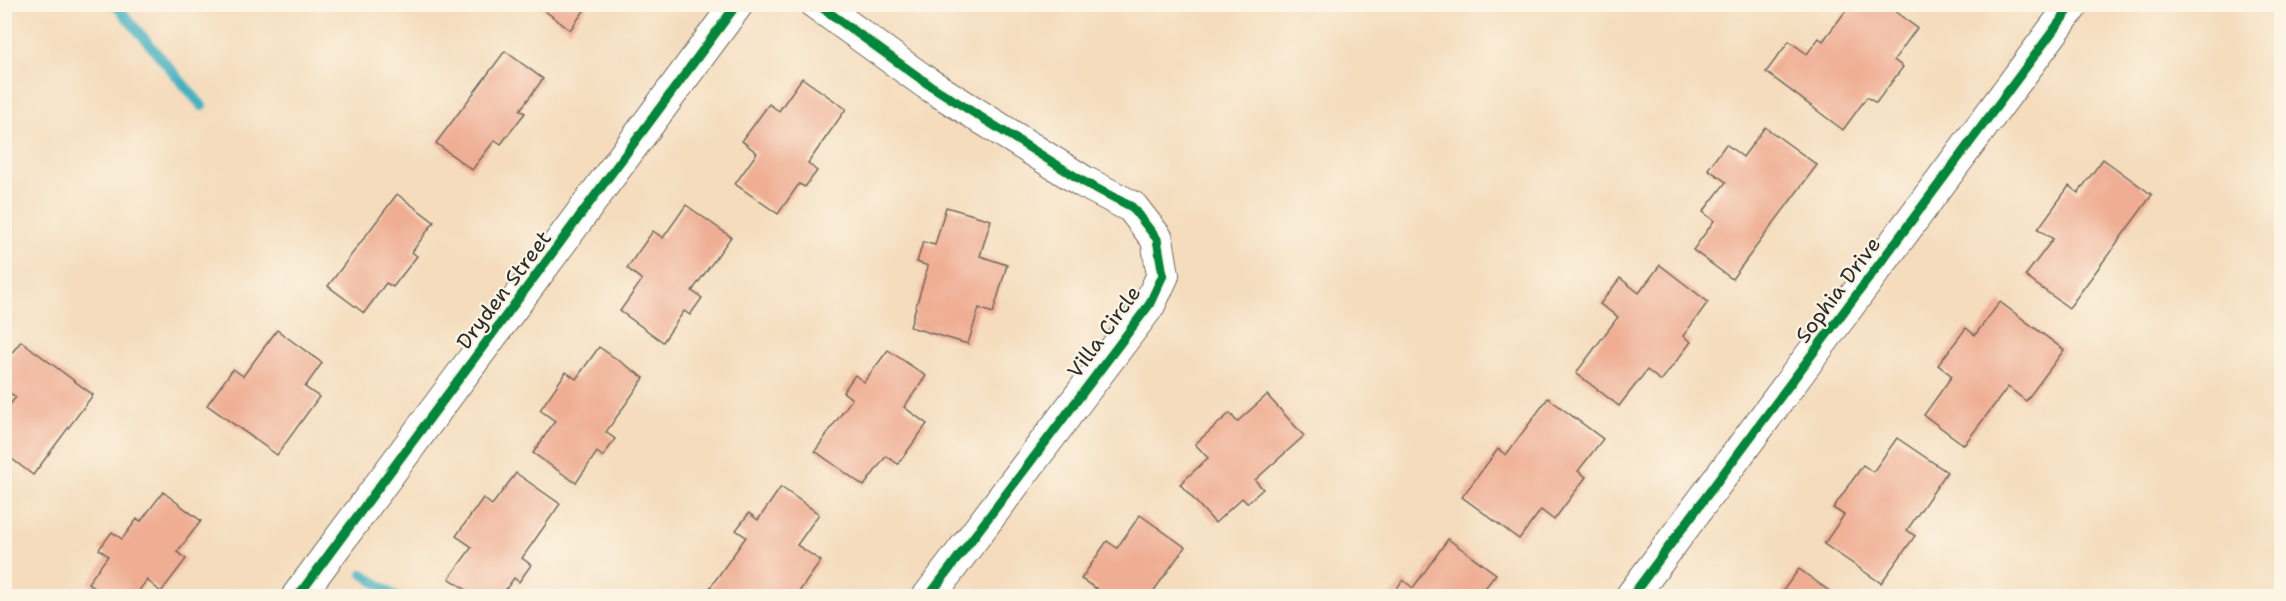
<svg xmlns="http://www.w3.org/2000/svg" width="2286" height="601" font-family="'Shantell Sans',sans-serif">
  <rect width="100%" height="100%" fill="#fcf5e5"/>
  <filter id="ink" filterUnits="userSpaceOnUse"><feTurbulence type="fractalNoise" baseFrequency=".0167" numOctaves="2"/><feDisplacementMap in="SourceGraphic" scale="12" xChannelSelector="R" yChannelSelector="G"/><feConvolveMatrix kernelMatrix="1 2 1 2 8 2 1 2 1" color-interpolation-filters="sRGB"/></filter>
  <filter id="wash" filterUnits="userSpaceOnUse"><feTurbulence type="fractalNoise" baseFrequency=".008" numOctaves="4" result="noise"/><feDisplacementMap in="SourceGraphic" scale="24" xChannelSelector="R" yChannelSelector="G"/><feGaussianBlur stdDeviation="1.35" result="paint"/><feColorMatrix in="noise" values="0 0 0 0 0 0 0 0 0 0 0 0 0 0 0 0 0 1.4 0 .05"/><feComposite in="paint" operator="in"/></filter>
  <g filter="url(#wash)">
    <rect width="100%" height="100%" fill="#f4dcbc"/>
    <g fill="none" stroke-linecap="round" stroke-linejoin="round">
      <!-- stream -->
      <g stroke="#45b2c1" stroke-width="10">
        <polyline points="115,4 202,106"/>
        <polyline points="363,574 395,596"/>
      </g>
    </g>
    <g id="blocks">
      <!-- building -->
      <g fill="#efad93">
        <polygon points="536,4 589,4 570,30"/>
        <polygon points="1851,4 1885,4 1917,28 1894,60 1903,67 1876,103 1867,97 1843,130 1766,72 1789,41 1807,54 1819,38 1823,41"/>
        <polygon points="505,51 543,79 520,110 525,113 501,144 495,140 472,170 436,143"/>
        <polygon points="802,78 846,109 808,163 817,171 805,187 799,184 778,214 735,184 757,153 742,141 769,104 779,111"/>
        <polygon points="1765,127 1817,165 1732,279 1693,250 1714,221 1703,212 1726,182 1708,169 1726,144 1743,157"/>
        <polygon points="2103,159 2152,195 2069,308 2025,276 2053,239 2038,229 2069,186 2078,193"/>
        <polygon points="397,194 434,222 412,252 417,256 393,287 386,283 364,313 328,286"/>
        <polygon points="686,205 731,237 692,291 702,298 690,315 684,311 663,342 620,311 642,280 627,268 653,231 663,238"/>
        <polygon points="946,207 991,220 980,256 1007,265 993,313 979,308 968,344 910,327 928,266 917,262 923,242 935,245"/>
        <polygon points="1660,265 1708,302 1683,336 1691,342 1661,381 1647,370 1619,406 1576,373 1618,317 1600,304 1620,278 1639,293"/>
        <polygon points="2000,302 2064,350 2026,401 2008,387 1964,445 1924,415 1952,376 1938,365 1966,328 1975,335"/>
        <polygon points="277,330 322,363 305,387 319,397 277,455 207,405 233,369 243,376"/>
        <polygon points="21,341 93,395 33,475 4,453 4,412 16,397 4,389 4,363"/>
        <polygon points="599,347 644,378 606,432 615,439 603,457 597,452 576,483 533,453 555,421 540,410 566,372 576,379"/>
        <polygon points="888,350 926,376 904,407 927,424 898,464 886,456 864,486 815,451 852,399 843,392 855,375 864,382"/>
        <polygon points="1267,395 1304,436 1255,480 1263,489 1247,503 1242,498 1215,523 1180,484 1208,458 1195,444 1230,413 1237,422"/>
        <polygon points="1548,398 1603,439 1578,471 1586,477 1554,520 1541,510 1519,539 1462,497 1498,449 1506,455"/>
        <polygon points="1897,438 1947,472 1907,530 1915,536 1881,583 1824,544 1844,515 1833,508 1863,465 1873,472"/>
        <polygon points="516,473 560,504 522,558 531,565 519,582 514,578 501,596 475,596 449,578 472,547 456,536 483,498 492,505"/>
        <polygon points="781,487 819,514 797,545 821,561 796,596 783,596 780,594 778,596 720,596 709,589 746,537 736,530 749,513 758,520"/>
        <polygon points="163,492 201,521 177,552 186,559 161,592 147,580 135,596 105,596 88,583 108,556 99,549 112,532 122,539 137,519 141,521"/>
        <polygon points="1140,515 1185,547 1150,596 1091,596 1097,589 1081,579 1107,541 1117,548"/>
        <polygon points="1448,539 1496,574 1479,596 1391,596 1403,580 1413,588"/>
        <polygon points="1799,569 1836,596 1779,596"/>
      </g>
    </g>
  </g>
  <g filter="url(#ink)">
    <use href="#blocks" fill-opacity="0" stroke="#71695e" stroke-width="1.5"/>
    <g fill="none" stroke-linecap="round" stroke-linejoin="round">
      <defs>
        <g id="minor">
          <polyline points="817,4 928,84 1084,182 1132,207 1157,239 1163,275 1149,305 929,596"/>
          <polyline points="298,596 737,4"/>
          <polyline points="1632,596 2073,4"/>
        </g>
      </defs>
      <!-- minor casing -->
      <use href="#minor" stroke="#71695e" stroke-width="34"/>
      <!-- minor -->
      <use href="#minor" stroke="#fff" stroke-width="32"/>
      <defs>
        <g id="cycleway">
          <polyline points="817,4 928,84 1084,182 1132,207 1157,239 1163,275 1149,305 929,596"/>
          <polyline points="298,596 737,4"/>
          <polyline points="1632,596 2073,4"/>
        </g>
      </defs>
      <!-- cycleway casing -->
      <use href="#cycleway" stroke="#fcf5e5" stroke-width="13"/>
      <!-- cycleway -->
      <use href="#cycleway" stroke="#00873e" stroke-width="9"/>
    </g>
  </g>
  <g text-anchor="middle" stroke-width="4.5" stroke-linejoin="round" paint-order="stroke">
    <!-- street labels -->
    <g font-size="21" fill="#2b2b2b" stroke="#fcf5e5">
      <text transform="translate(504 290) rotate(-53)" y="7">Dryden Street</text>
      <text transform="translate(1838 290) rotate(-53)" y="7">Sophia Drive</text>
      <text transform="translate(1104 332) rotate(-54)" y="7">Villa Circle</text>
    </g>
  </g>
  <!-- margin -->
  <rect width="2286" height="601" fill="none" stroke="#fcf5e5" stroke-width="24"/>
</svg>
